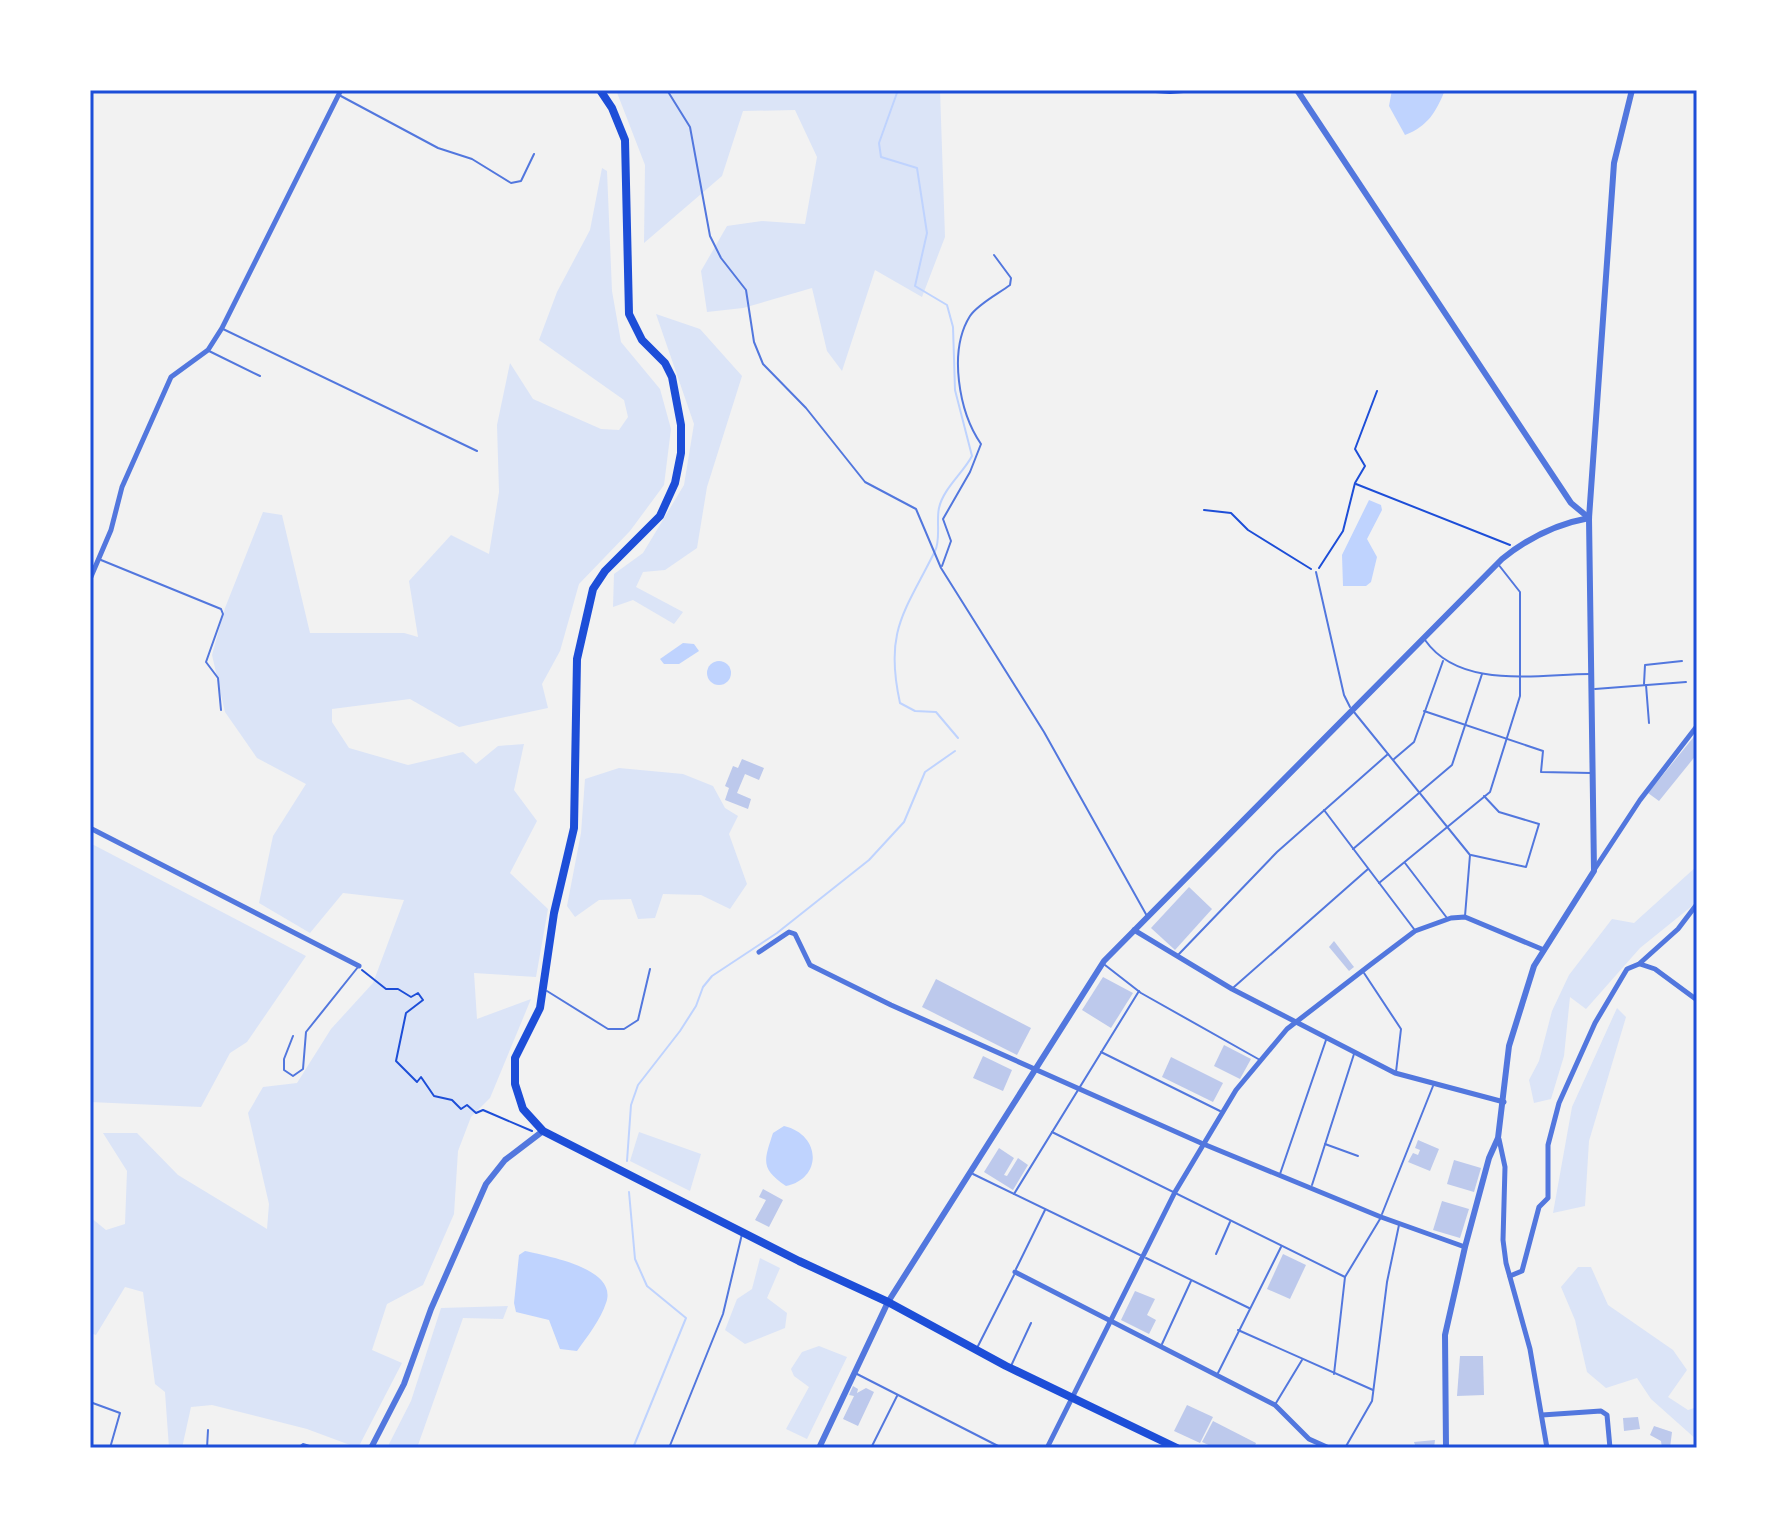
<svg xmlns="http://www.w3.org/2000/svg" width="1787" height="1538" font-family="Lato,sans-serif">
  <rect width="100%" height="100%" fill="#f2f2f2"/>
  <!-- green -->
  <g fill="#dbe4f7">
    <polygon points="616,90 940,90 945,237 922,297 875,270 842,371 827,351 812,288 743,308 707,312 701,271 727,226 762,221 805,224 817,157 795,110 743,111 722,176 644,243 645,165"/>
    <polygon points="602,168 607,171 612,291 621,342 660,389 671,429 664,485 630,531 579,584 560,651 542,684 548,708 459,727 410,699 332,709 332,722 349,748 408,765 463,752 476,764 498,746 524,744 514,790 537,821 510,873 548,909 536,977 474,973 477,1019 531,999 490,1098 471,1117 458,1151 454,1214 423,1285 387,1304 372,1350 402,1363 358,1448 307,1429 212,1405 191,1407 182,1448 169,1448 165,1392 155,1384 143,1292 125,1287 96,1335 90,1333 90,1217 106,1230 125,1224 127,1171 103,1133 137,1133 178,1175 267,1229 269,1204 248,1113 263,1087 297,1083 331,1029 373,983 404,900 343,893 310,933 259,903 273,836 306,784 257,758 225,712 212,655 225,608 263,512 282,515 310,633 404,633 418,637 409,581 451,535 489,554 499,492 497,425 510,363 533,399 601,429 619,430 628,417 624,400 539,340 557,292 590,230"/>
    <polygon points="656,314 700,329 742,376 707,487 697,548 665,570 643,572 636,587 683,612 674,624 633,600 613,607 614,574 643,553 684,485 694,424"/>
    <polygon points="619,768 683,774 713,786 725,808 738,816 729,834 747,884 730,909 701,895 663,894 655,918 638,919 631,899 599,900 575,917 567,906 581,833 585,779"/>
    <polygon points="90,843 306,956 247,1042 230,1053 201,1107 90,1102"/>
    <polygon points="1697,866 1697,900 1692,906 1640,948 1586,1009 1570,997 1564,1056 1551,1099 1534,1103 1529,1080 1539,1061 1552,1011 1569,975 1612,919 1634,923"/>
    <polygon points="1617,1008 1626,1017 1589,1141 1585,1206 1553,1213 1572,1107"/>
    <polygon points="639,1132 701,1154 690,1191 630,1161"/>
    <polygon points="760,1258 780,1268 767,1298 787,1313 785,1328 745,1344 725,1330 737,1299 752,1289"/>
    <polygon points="1578,1267 1591,1267 1608,1305 1673,1350 1687,1370 1668,1397 1688,1410 1697,1407 1697,1440 1651,1399 1637,1378 1606,1388 1587,1372 1575,1320 1561,1287"/>
    <polygon points="508,1306 503,1319 463,1318 417,1448 387,1448 411,1401 441,1308"/>
    <polygon points="819,1346 847,1357 807,1439 786,1429 809,1387 794,1376 791,1369 802,1352"/>
  </g>
  <!-- water -->
  <g fill="#bfd3fe">
    <path d="M1392,90H1445C1436,112 1428,126 1405,135L1389,106Z"/>
    <polygon points="1369,500 1381,505 1382,510 1367,539 1377,557 1371,582 1366,586 1343,586 1342,555"/>
    <polygon points="683,643 694,644 699,651 679,664 664,664 660,659"/>
    <circle cx="719" cy="673" r="12"/>
    <path d="M784,1126C822,1135 822,1179 786,1186C760,1168 764,1161 773,1133Z"/>
    <path d="M525,1251C546,1256 619,1268 606,1303C601,1319 587,1337 577,1351L560,1349L549,1320L516,1312L514,1303L519,1255Z"/>
  </g>
  <g fill="none" stroke-linecap="round" stroke-linejoin="round">
    <!-- stream -->
    <g stroke="#bfd3fe" stroke-width="2">
      <path d="M898,90L879,143L881,157L917,168L927,233L915,286L947,305L953,327L955,390L972,456C963,473 943,489 939,508C936,521 941,540 935,551C905,612 884,630 900,703L915,711L936,712L958,738"/>
      <polyline points="627,1161 631,1105 638,1085 680,1031 696,1006 703,987 712,976 777,933 869,860 904,822 925,772 955,751"/>
      <polyline points="629,1192 635,1259 647,1286 686,1318 633,1448"/>
    </g>
  </g>
  <!-- building -->
  <g fill="#bdc9ec">
    <polygon points="1697,733 1697,754 1659,801 1648,793"/>
    <polygon points="742,759 764,768 759,780 745,774 737,793 751,799 748,809 725,800 729,788 725,786 733,766 738,768"/>
    <polygon points="1189,887 1212,909 1175,950 1151,928"/>
    <polygon points="1334,941 1354,967 1349,971 1329,947"/>
    <polygon points="1103,977 1133,993 1111,1028 1082,1010"/>
    <polygon points="936,979 1031,1028 1017,1055 922,1007"/>
    <polygon points="1224,1045 1251,1059 1240,1079 1214,1066"/>
    <polygon points="983,1056 1012,1070 1003,1091 973,1078"/>
    <polygon points="1171,1057 1223,1083 1213,1102 1162,1077"/>
    <polygon points="1418,1140 1439,1149 1430,1171 1408,1162 1413,1153 1418,1155 1420,1150 1415,1148"/>
    <polygon points="999,1148 1014,1158 1004,1175 1007,1176 1018,1158 1028,1165 1013,1190 984,1172"/>
    <polygon points="1454,1160 1481,1168 1474,1192 1447,1184"/>
    <polygon points="763,1189 783,1200 769,1227 755,1220 766,1200 759,1197"/>
    <polygon points="1442,1201 1469,1209 1460,1238 1433,1230"/>
    <polygon points="1283,1254 1306,1265 1290,1299 1267,1289"/>
    <polygon points="1135,1291 1155,1299 1147,1315 1156,1320 1149,1334 1121,1320"/>
    <polygon points="1460,1356 1483,1356 1484,1395 1457,1396"/>
    <polygon points="853,1386 858,1389 857,1393 866,1388 874,1392 858,1426 843,1419 854,1396 849,1395"/>
    <polygon points="1187,1405 1213,1417 1200,1443 1174,1431"/>
    <polygon points="1638,1417 1640,1429 1624,1431 1623,1418"/>
    <polygon points="1213,1421 1256,1443 1254,1448 1215,1448 1202,1442"/>
    <polygon points="1654,1426 1672,1432 1670,1448 1662,1448 1661,1441 1650,1435"/>
    <polygon points="1435,1440 1434,1448 1416,1448 1414,1442"/>
  </g>
  <g fill="none" stroke-linecap="round" stroke-linejoin="round">
    <!-- path -->
    <g stroke="#1d4ed8" stroke-width="2">
      <polyline points="1127,90 1170,93 1210,90"/>
      <polyline points="1356,484 1510,545"/>
      <polyline points="1204,510 1231,513 1248,530 1311,569"/>
      <polyline points="1319,568 1343,531 1355,483 1365,466 1355,449 1377,391"/>
      <polyline points="362,970 386,989 398,989 411,997 418,993 423,1000 406,1013 396,1061 417,1082 421,1077 434,1096 452,1100 461,1109 467,1105 476,1113 483,1110 532,1131"/>
    </g>
    <!-- service -->
    <g stroke="#5277de" stroke-width="2">
      <polyline points="667,90 690,127 710,236 721,258 746,290 754,342 763,364 806,408 865,482 916,509 941,568 1044,732 1147,916"/>
      <polyline points="339,95 438,148 472,159 511,183 521,181 534,154"/>
      <polyline points="223,329 477,451"/>
      <polyline points="209,351 260,376"/>
      <polyline points="101,560 221,609 223,614 206,662 218,678 221,710"/>
      <path d="M942,566L951,541L943,519L970,472L981,444C959,412 948,351 970,316C978,304 998,294 1010,285L1011,278L994,255"/>
      <polyline points="1316,572 1344,695 1350,707"/>
      <path d="M1425,640C1460,690 1537,674 1590,674"/>
      <polyline points="1644,684 1645,665 1682,661"/>
      <polyline points="1646,685 1649,723"/>
      <polyline points="1595,689 1686,682"/>
      <polyline points="1424,711 1543,751 1541,772 1591,773"/>
      <polyline points="1354,712 1470,855 1465,916"/>
      <polyline points="1394,759 1414,742 1443,661"/>
      <polyline points="1324,810 1414,929"/>
      <polyline points="1353,849 1452,765 1482,674"/>
      <polyline points="1471,855 1526,867 1539,824 1499,812 1484,796"/>
      <polyline points="1405,863 1447,918"/>
      <polyline points="1379,883 1490,792 1520,696 1520,592 1498,564"/>
      <polyline points="1179,954 1277,852 1388,754"/>
      <polyline points="1105,965 1141,993 1260,1060"/>
      <polyline points="1364,973 1401,1029 1396,1072"/>
      <polyline points="1234,987 1368,869"/>
      <polyline points="547,991 608,1029 624,1029 638,1020 650,969"/>
      <polyline points="293,1036 284,1059 284,1070 293,1076 303,1069 306,1032 358,967"/>
      <polyline points="1101,1052 1220,1111"/>
      <polyline points="1052,1132 1345,1277"/>
      <polyline points="1325,1144 1358,1156"/>
      <polyline points="973,1174 1140,1255"/>
      <polyline points="1280,1174 1326,1040"/>
      <polyline points="1312,1185 1354,1054"/>
      <polyline points="1014,1194 1139,991"/>
      <polyline points="1382,1214 1433,1086"/>
      <polyline points="1216,1254 1230,1222"/>
      <polyline points="1146,1258 1249,1308"/>
      <polyline points="1016,1269 1045,1210"/>
      <polyline points="1238,1330 1373,1390"/>
      <polyline points="1162,1344 1191,1281"/>
      <polyline points="977,1348 1014,1275"/>
      <polyline points="1011,1366 1031,1323"/>
      <polyline points="1218,1373 1281,1247"/>
      <polyline points="857,1374 1002,1448"/>
      <polyline points="1334,1374 1345,1277 1380,1219"/>
      <polyline points="90,1402 120,1413 110,1448"/>
      <polyline points="1276,1403 1302,1360"/>
      <polyline points="207,1448 208,1430"/>
      <polyline points="298,1448 303,1444 316,1448"/>
      <polyline points="669,1448 723,1314 742,1234"/>
      <polyline points="871,1448 897,1396"/>
      <polyline points="1345,1448 1372,1401 1387,1282 1399,1225"/>
    </g>
    <!-- minor -->
    <g stroke="#5277de" stroke-width="5">
      <polyline points="1256,90 1258,90"/>
      <polyline points="90,579 111,530 122,487 171,377 208,350 222,328 341,90"/>
      <polyline points="90,828 359,966"/>
      <polyline points="1594,870 1640,800 1697,726"/>
      <polyline points="1134,930 1232,989 1395,1073 1504,1102"/>
      <polyline points="759,952 789,932 795,934 810,965 891,1005 1201,1143 1381,1217 1465,1247"/>
      <polyline points="1640,964 1655,969 1697,1000"/>
      <polyline points="1499,1139 1505,1167 1503,1240 1506,1263 1530,1349 1547,1448"/>
      <polyline points="1015,1272 1275,1405 1309,1439 1329,1448"/>
      <polyline points="1510,1276 1522,1271 1539,1207 1548,1198 1548,1145 1559,1103 1595,1023 1627,969 1639,964 1678,929 1697,904"/>
      <polyline points="1542,1415 1601,1411 1607,1415 1610,1448"/>
      <polyline points="1047,1448 1175,1192 1236,1090 1287,1029 1370,965 1415,931 1451,918 1465,917 1544,950"/>
    </g>
    <!-- tertiary -->
    <g stroke="#5277de" stroke-width="6">
      <polyline points="1297,90 1571,503 1589,518"/>
      <polyline points="371,1448 404,1384 431,1309 486,1184 505,1160 543,1131"/>
      <path d="M819,1448L888,1302L1104,961L1502,559C1528,538 1556,524 1589,518"/>
      <polyline points="1446,1448 1445,1335 1465,1247 1489,1158 1498,1138 1509,1046 1534,966 1594,871 1589,518 1614,163 1632,90"/>
    </g>
    <!-- primary -->
    <polyline stroke="#1d4ed8" stroke-width="8" points="600,90 612,108 625,140 629,314 642,340 665,363 672,377 681,425 681,453 675,483 660,516 605,571 593,589 577,659 574,828 554,913 540,1008 515,1058 515,1084 523,1109 543,1131 799,1261 888,1302 1006,1366 1177,1448"/>
  </g>
  <!-- border -->
  <rect width="1787" height="1538" fill="none" stroke="#ffffff" stroke-width="184"/>
  <rect x="92" y="92" width="1603" height="1354" fill="none" stroke="#1d4ed8" stroke-width="3"/>
</svg>
